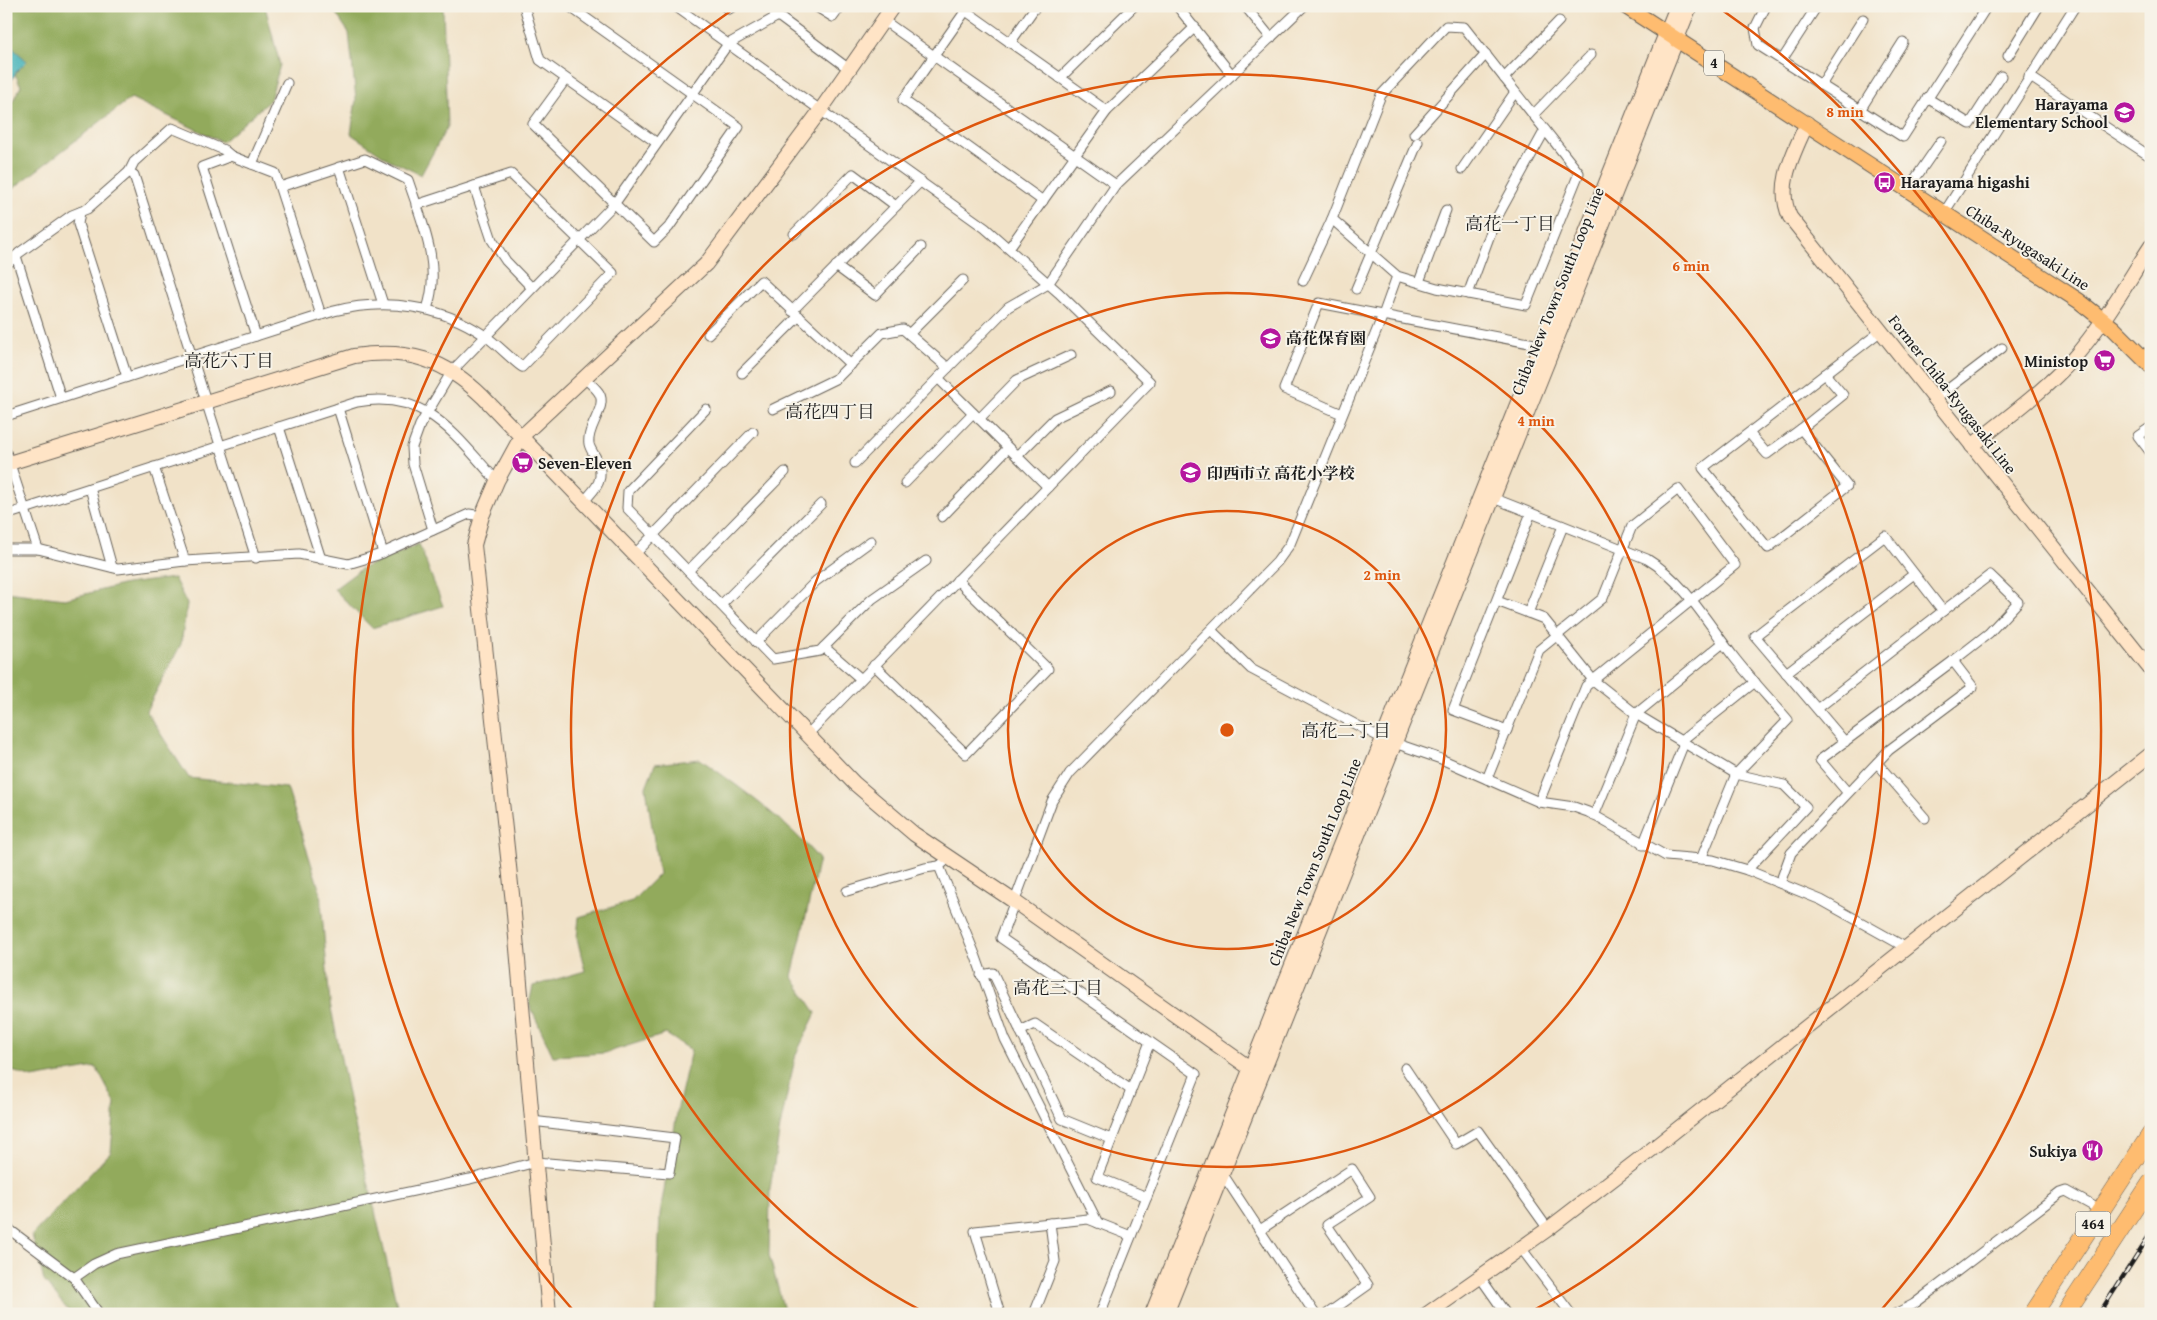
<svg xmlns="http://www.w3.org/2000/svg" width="2157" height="1320" font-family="'Gentium Book Plus','Noto Serif JP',serif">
  <rect width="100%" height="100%" fill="#f7f3e8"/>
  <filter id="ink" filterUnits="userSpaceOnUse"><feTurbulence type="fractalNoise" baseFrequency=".02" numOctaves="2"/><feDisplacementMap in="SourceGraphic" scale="10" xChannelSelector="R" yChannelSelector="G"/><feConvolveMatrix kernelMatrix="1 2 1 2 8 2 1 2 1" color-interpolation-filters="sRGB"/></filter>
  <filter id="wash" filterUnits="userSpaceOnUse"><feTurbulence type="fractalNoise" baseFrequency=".0096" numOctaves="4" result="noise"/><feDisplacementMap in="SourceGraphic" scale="20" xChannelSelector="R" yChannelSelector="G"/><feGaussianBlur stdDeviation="1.12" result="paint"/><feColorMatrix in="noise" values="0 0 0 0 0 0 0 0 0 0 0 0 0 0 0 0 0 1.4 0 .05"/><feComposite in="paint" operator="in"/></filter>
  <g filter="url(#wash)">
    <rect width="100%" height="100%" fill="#f1e2c8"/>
    <!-- forest -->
    <g fill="#92aa5c" stroke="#57633c">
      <polygon points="6,6 265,6 280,65 270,100 222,142 131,98 6,194 6,103 13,101 21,86 6,56"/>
      <polygon points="331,6 443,6 447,127 421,175 388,159 351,134 356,99 349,33"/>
      <polygon points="419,544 443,606 372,628 334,589 361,569"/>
      <polygon points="174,578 187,604 181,644 146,711 189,778 287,788 320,891 330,1003 351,1109 399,1314 71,1314 44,1281 32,1235 111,1152 115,1103 96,1067 32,1078 10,1070 6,1022 6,592 65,599 126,584"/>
      <path d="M700,759C742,789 786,820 819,859L792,976L816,1013L796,1054L780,1127L770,1189L769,1255L785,1314H656L660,1214L678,1107L691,1050L666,1034L605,1053L553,1056L529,1004L533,986L585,971L577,938L579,917L632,901L659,874L646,787L655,764Z"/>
    </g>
    <!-- water -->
    <polygon fill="#40b1b8" stroke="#2e666a" points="6,42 27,61 16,72 8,87 6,85"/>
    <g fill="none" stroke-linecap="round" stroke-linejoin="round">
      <!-- stream -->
      <polyline stroke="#40b1b8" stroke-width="2.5" points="6,1312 8,1314"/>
    </g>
  </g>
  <g filter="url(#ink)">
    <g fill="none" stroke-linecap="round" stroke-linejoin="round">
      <defs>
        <g id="street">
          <polyline points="524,6 540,60 657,143"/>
          <polyline points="675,6 985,228 1059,293 1150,382 807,735"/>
          <polyline points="724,6 729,9 734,6"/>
          <polyline points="815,6 833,17 841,6"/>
          <polyline points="969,6 903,100 1043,201"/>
          <polyline points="1177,6 1232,75"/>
          <polyline points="1245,6 1271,38"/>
          <polyline points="1766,6 1755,28 1758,45 1903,137 1987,6"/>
          <polyline points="966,11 1107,111"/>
          <polyline points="883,20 1116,185"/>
          <polyline points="1010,43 1036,6"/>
          <polyline points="2008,56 2039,6"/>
          <polyline points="1782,60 1817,6"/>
          <polyline points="2029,76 2151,157"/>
          <polyline points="1060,78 1134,6"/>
          <polyline points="1504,78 1559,21"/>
          <polyline points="566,79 533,124 654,242 669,227 739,127 569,6"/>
          <polyline points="1821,85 1863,19"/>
          <polyline points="1927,98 1970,124 2001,76"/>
          <polyline points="1860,110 1903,42"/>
          <polyline points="1533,115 1591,55"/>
          <polyline points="1414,134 1486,54"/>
          <polyline points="252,164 287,83"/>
          <polyline points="339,167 383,304"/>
          <polyline points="1462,169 1515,92"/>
          <polyline points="129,172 134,162 172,128 224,150 231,156"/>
          <polyline points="474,186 492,240 506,261 532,288"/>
          <path d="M280,187L365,159L408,180C422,222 442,265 427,309"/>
          <polyline points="1908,189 1941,141"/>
          <polyline points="80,212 78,224 127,377"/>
          <polyline points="1944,213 2075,6"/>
          <polyline points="794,234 853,174 896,206"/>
          <polyline points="1009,248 1107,111 1195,27"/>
          <polyline points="16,256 61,398"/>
          <polyline points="6,265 19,253 72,215 87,209 129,172 134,175 256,558"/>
          <polyline points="836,266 875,295 921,247"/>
          <polyline points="1303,281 1332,219"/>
          <polyline points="1419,282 1446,210"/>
          <polyline points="1356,289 1418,142"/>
          <polyline points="1468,294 1495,221 1545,130"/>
          <polyline points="792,311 921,181"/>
          <polyline points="708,334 761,281 851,365"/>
          <polyline points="909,334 963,280"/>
          <polyline points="256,336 202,167 231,156 275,173 321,315"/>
          <polyline points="742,373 799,316"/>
          <polyline points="1935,399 2002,348"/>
          <polyline points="338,408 383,553"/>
          <polyline points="706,409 628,491 627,508 773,659 820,651 872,599 926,561"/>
          <polyline points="773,409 837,378 882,333 903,329 948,368"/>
          <polyline points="1342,414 1284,389 1319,303 1545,346"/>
          <path d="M6,416L334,311C386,298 439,305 484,335C497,344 509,357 522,367L613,273L511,174L416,205"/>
          <polyline points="979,419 1017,380 1071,355"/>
          <polyline points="279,427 321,559"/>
          <polyline points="2151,427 2138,436 2151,453"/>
          <polyline points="1801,429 1843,395 1825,374"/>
          <polyline points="1749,433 1767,454 1801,429 1847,486 1768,548 1703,468 1881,331"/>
          <polyline points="6,452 38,549"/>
          <polyline points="1017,456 1055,418 1111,391"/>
          <polyline points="855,463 938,378"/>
          <polyline points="154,467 185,561"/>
          <polyline points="905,483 973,413"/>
          <polyline points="1048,487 938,378 1008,307 1048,284 1116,185 1304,6"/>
          <polyline points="90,488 112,567"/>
          <path d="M1488,496L1647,559C1684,581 1707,622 1733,656C1750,678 1769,698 1788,720L1736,774L1701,859"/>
          <path d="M583,502C597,488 606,478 596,458C594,454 590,449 589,444C586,427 608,407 599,393C595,387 589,383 585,378"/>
          <path d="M6,515L357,402C427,389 455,436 497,481"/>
          <polyline points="942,517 1008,448"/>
          <polyline points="433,530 413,464 412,447 420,425 452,371 615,203 728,44 778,16 849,69"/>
          <polyline points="6,549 38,549 118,569 185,561 299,554 348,564 378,555 469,514 482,516"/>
          <polyline points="634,555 753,432"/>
          <polyline points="688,571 785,472"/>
          <polyline points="1497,601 1544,619 1593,680 1636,714 1736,774 1784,785 1806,807 1747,870"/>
          <polyline points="721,605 821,504"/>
          <polyline points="1943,611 1990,575 2018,602 1989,633 1953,661"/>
          <polyline points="1528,613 1563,526"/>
          <polyline points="1211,630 1251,669 1383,739 1441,759 1539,802 1574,807 1588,812 1666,856 1713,860 1747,870 1821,900 1905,947"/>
          <polyline points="756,642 816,581 871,541"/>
          <polyline points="824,647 861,679"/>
          <polyline points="874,665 966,754 1048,669 957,580"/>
          <polyline points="1786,673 1914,574"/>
          <polyline points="1817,709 1943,611 1885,536 1755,636 1845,742"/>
          <polyline points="1507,730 1453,710 1531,513"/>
          <polyline points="1681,741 1755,682"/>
          <polyline points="1877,763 1925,818"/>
          <polyline points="1487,779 1539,650 1603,598 1632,526 1678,489 1735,565 1586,686 1539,802"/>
          <polyline points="1594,816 1636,714 1723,643"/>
          <polyline points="1643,845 1684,743"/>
          <polyline points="939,866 976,957 1005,1039 1098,1223"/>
          <polyline points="1780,883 1791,853 1889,750 1973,687 1953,661 1820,760 1848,793"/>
          <polyline points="847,891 925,868 939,866 943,863"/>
          <polyline points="981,975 993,973 1062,1119 1111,1139"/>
          <polyline points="1020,1031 1035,1024 1131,1090"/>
          <polyline points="1405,1068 1456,1144 1478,1131 1548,1229"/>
          <polyline points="1222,1173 1315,1314"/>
          <polyline points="1147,1197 1097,1177 1150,1042"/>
          <polyline points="6,1227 74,1278 99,1314"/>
          <polyline points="1260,1230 1352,1169 1370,1197 1327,1225 1368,1285 1327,1314"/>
          <polyline points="1521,1248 1571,1314"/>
          <polyline points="1480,1277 1506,1314"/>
          <polyline points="74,1278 94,1264 116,1254 470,1179 536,1162 669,1173 675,1138 532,1121"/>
          <polyline points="1000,1314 975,1231 1088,1219 1131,1236"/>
          <polyline points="1034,1314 1055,1261 1050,1223"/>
          <polyline points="1100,1314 1196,1074 1001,938 1052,801 1070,773 1277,562 1290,544 1383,315 1397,276 1437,288 1526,305 1579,173 1464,27 1446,26 1381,95 1332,219 1397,276"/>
          <polyline points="1895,1314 1914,1304 2060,1193 2066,1191 2102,1211"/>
        </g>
        <g id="secondary">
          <path d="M1807,123C1794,153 1775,185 1790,217L2151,670"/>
          <path d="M1972,446C2006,418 2043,392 2073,359C2103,325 2126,284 2151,246"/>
          <path d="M6,464L354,356C408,348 444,359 483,397L854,783L914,834L1015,902L1261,1076"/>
          <polyline points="549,1314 513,903 474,545 482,516 497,481 521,437 706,264 820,111 893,6"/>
          <polyline points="1152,1314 1677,6"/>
          <polyline points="1166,1314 1690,6"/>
          <polyline points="1427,1314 1548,1229 1651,1150 2151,754"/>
        </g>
        <polyline id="primary" points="1625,6 2079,301 2113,328 2151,366"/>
        <g id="highway">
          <polyline points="2033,1314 2151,1134"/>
          <polyline points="2065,1314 2151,1183"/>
        </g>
      </defs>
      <!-- street casing -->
      <use href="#street" stroke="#676158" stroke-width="11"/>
      <!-- secondary casing -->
      <use href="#secondary" stroke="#676158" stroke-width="16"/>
      <!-- primary casing -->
      <use href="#primary" stroke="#676158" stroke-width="17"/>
      <!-- highway casing -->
      <use href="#highway" stroke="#676158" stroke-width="19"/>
      <!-- street -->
      <use href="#street" stroke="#fff" stroke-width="9"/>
      <!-- secondary -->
      <use href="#secondary" stroke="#ffe4c6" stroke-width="14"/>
      <!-- primary -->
      <use href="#primary" stroke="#febc70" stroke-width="15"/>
      <!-- highway -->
      <use href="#highway" stroke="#febc70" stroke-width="18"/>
      <defs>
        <polyline id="rail" points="2099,1314 2151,1233"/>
      </defs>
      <!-- rail casing -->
      <use href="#rail" stroke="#1c1c1c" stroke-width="4.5"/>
      <!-- rail -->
      <use href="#rail" stroke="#f7f3e8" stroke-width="2.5" stroke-dasharray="8" stroke-linecap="butt"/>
    </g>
  </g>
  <!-- distance rings -->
  <g fill="none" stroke="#de560d" stroke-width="2.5">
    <circle cx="1227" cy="730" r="219"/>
    <circle cx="1227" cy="730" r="437"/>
    <path d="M924 1312A656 656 0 1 1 1530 1312"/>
    <path d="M572 1309A874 874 0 0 1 732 10M1722 10A874 874 0 0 1 1882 1309"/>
  </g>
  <!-- icons -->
  <defs>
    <symbol id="school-disc" viewBox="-11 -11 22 22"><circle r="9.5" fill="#b5179e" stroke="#f7f3e8"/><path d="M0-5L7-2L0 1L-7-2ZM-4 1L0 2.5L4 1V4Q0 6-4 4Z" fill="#fff"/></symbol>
    <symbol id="bus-disc" viewBox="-11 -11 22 22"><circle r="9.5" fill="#b5179e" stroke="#f7f3e8"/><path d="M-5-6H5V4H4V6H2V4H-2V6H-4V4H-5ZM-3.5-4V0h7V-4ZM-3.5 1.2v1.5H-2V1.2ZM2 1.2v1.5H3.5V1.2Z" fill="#fff"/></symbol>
    <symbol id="supermarket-disc" viewBox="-11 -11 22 22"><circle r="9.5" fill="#b5179e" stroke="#f7f3e8"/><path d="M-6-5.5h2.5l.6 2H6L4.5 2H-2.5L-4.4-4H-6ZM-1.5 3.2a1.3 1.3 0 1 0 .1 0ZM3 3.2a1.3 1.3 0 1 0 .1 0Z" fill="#fff"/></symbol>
    <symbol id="restaurant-disc" viewBox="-11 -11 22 22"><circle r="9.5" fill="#b5179e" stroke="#f7f3e8"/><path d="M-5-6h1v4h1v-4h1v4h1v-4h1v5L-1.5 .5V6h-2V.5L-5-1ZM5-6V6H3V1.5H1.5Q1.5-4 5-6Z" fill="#fff"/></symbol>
  </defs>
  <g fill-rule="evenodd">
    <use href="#school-disc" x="2112" y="100" width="25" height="25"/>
    <use href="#bus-disc" x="1872" y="170" width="25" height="25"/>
    <use href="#school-disc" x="1258" y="326" width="25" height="25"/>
    <use href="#supermarket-disc" x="2092" y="348" width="25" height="25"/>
    <use href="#supermarket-disc" x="510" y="450" width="25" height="25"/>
    <use href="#school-disc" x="1178" y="460" width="25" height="25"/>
    <use href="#restaurant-disc" x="2080" y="1138" width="25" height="25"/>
  </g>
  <g text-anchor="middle" stroke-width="4" stroke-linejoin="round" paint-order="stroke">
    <!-- shield labels -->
    <g fill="#f7f3e8" stroke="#5e5c59" stroke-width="1">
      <rect x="1704" y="50.5" width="20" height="25" rx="4"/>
      <rect x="2075.5" y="1211.5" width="35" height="25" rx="4"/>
    </g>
    <g font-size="15" font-weight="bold" fill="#1c1c1c">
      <text x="1714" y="68">4</text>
      <text x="2093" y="1229">464</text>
    </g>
    <!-- poi labels -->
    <g font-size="16" font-weight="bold" fill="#1c1c1c" stroke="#f7f3e8" text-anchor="start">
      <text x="2108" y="110" text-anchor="end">Harayama<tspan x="2108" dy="18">Elementary School</tspan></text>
      <text x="1901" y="188">Harayama higashi</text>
      <text x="1286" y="344">高花保育園</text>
      <text x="2088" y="367" text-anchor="end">Ministop</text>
      <text x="538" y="469">Seven-Eleven</text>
      <text x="1207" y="479">印西市立 高花小学校</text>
      <text x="2077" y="1157" text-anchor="end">Sukiya</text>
    </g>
    <!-- street labels -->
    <g font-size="16" fill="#1c1c1c" stroke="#f7f3e8">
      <text transform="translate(2028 247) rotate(33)" y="6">Chiba-Ryugasaki Line</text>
      <text transform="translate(1557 291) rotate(-68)" y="6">Chiba New Town South Loop Line</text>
      <text transform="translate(1953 394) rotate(52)" y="6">Former Chiba-Ryugasaki Line</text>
      <text transform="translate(1314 862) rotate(-68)" y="6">Chiba New Town South Loop Line</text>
    </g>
    <!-- neighbourhood labels -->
    <g font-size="18" fill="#1c1c1c" stroke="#f7f3e8">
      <text x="1510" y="230">高花一丁目</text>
      <text x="229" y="367">高花六丁目</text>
      <text x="830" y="418">高花四丁目</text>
      <text x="1346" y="737">高花二丁目</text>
      <text x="1058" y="994">高花三丁目</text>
    </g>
  </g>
  <circle cx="1227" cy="730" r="8" fill="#de560d" stroke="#f7f3e8" stroke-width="2.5"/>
  <g font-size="15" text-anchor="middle" font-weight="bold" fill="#de560d" stroke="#f7f3e8" stroke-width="4" stroke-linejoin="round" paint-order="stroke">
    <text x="1845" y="117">8 min</text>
    <text x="1691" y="271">6 min</text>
    <text x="1536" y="426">4 min</text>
    <text x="1382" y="580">2 min</text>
  </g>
  <!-- margin -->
  <rect width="2157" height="1320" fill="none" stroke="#f7f3e8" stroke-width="25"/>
</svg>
